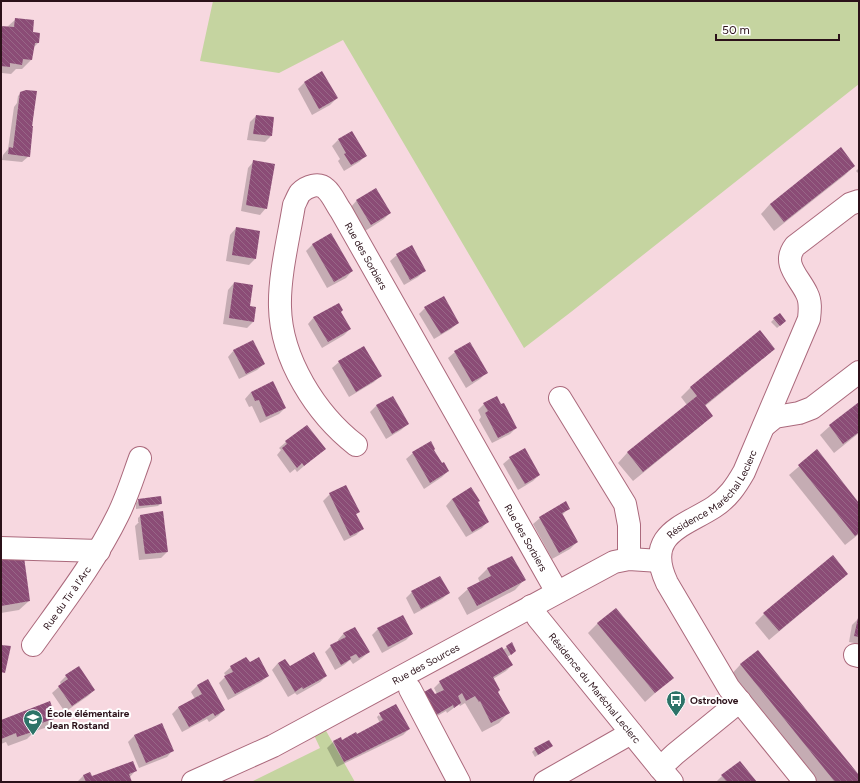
<svg xmlns="http://www.w3.org/2000/svg" width="860" height="783" font-family="Figtree,sans-serif">
  <defs>
    <pattern id="building-back-hatch" width="6" height="6" patternUnits="userSpaceOnUse"><rect width="6" height="6" fill="#8b4c76"/><path d="M-1 5l2 2M0 0l6 6M5-1l2 2" fill="none" stroke="#986787"/></pattern>
  </defs>
  <rect width="100%" height="100%" fill="#f7d8e0"/>
  <!-- grass -->
  <g fill="#c5d4a0">
    <polygon points="213,1 859,1 859,84 571,312 524,348 343,40 279,73 200,61"/>
    <polygon points="325,729 355,782 251,782 320,748 314,735"/>
  </g>
  <!-- shadow -->
  <g fill="#0003">
    <polygon points="16,19 32,33 38,43 33,48 31,60 22,69 16,69 11,74 2,73 1,74 1,27 7,27"/>
    <polygon points="322,73 337,98 330,105 312,115 298,89 304,83"/>
    <polygon points="21,93 35,100 29,156 22,162 2,160 3,155 8,149 14,107 17,103 18,96"/>
    <polygon points="256,116 271,136 265,142 247,140 250,122"/>
    <polygon points="338,140 366,156 359,162 344,171 338,161 340,159 332,146"/>
    <polygon points="254,161 266,208 260,215 241,211 248,168"/>
    <polygon points="854,166 845,175 774,231 761,214 770,204"/>
    <polygon points="859,168 859,174 856,171"/>
    <polygon points="357,200 390,213 384,219 365,231 351,207"/>
    <polygon points="236,228 255,259 249,265 226,261 230,235"/>
    <polygon points="331,234 352,271 346,278 327,288 306,251 312,245"/>
    <polygon points="397,255 424,271 418,277 404,285 390,261"/>
    <polygon points="234,283 249,307 255,308 253,322 247,328 223,324 228,290"/>
    <polygon points="425,308 458,323 451,329 434,339 419,314"/>
    <polygon points="340,312 350,329 344,335 322,348 308,324 314,317"/>
    <polygon points="774,319 782,324 777,328 771,322"/>
    <polygon points="760,331 774,349 764,358 704,407 711,416 702,425 633,481 618,463 627,453 687,405 681,397 690,388"/>
    <polygon points="364,347 380,376 374,382 349,397 332,368 339,362"/>
    <polygon points="234,350 264,364 257,370 239,379 228,357"/>
    <polygon points="455,352 486,373 480,379 466,388 448,358"/>
    <polygon points="251,392 285,408 279,414 260,423 252,406 249,407 245,399"/>
    <polygon points="393,398 408,424 401,430 386,439 370,412 376,406"/>
    <polygon points="859,403 859,433 834,453 820,435 830,426"/>
    <polygon points="484,404 501,406 516,428 510,434 492,443 479,420 481,417 478,410"/>
    <polygon points="306,426 324,449 297,472 295,469 290,473 277,455 281,450 279,448 286,442"/>
    <polygon points="524,449 539,475 533,481 518,490 503,464 510,458"/>
    <polygon points="433,450 448,471 442,477 424,489 406,459 413,453"/>
    <polygon points="817,451 859,504 859,534 845,545 789,475"/>
    <polygon points="345,486 358,512 355,515 362,529 356,535 344,541 323,501 330,494"/>
    <polygon points="452,499 477,503 488,521 482,528 466,537 446,506"/>
    <polygon points="139,500 161,503 158,506 136,509 136,503"/>
    <polygon points="569,508 562,515 577,542 570,549 552,559 533,524 540,518"/>
    <polygon points="140,516 167,552 161,558 139,560 135,526 139,522 138,522 138,518"/>
    <polygon points="511,557 524,580 515,590 467,615 458,598 468,589 480,583 478,578 487,569"/>
    <polygon points="1,561 29,601 19,610 1,613"/>
    <polygon points="847,574 837,583 769,640 755,623 764,614"/>
    <polygon points="412,592 449,593 442,599 414,614 406,598"/>
    <polygon points="858,619 859,619 859,644 849,642 852,625"/>
    <polygon points="598,623 672,678 645,702 588,633"/>
    <polygon points="378,629 412,634 406,640 382,653 372,635"/>
    <polygon points="344,633 369,652 362,658 353,664 350,660 344,665 335,670 325,652 331,646 339,642 338,640"/>
    <polygon points="511,644 512,654 507,657 512,665 506,671 493,679 497,692 508,713 499,723 482,732 465,703 460,706 459,704 447,713 446,711 425,723 435,696 437,694 434,688 440,682 503,650"/>
    <polygon points="758,651 859,776 859,782 812,782 728,678 740,665"/>
    <polygon points="278,663 290,667 326,676 320,682 297,695 295,693 288,697 272,670"/>
    <polygon points="249,664 268,676 261,682 228,700 219,683 226,676 224,673 231,667"/>
    <polygon points="66,676 94,690 88,696 65,712 52,693 61,685 60,682"/>
    <polygon points="208,680 224,710 218,716 209,722 207,719 182,732 172,714 179,707 195,699 191,692 197,686"/>
    <polygon points="379,715 380,717 381,715 409,729 403,735 337,767 327,748 333,742 340,739 342,741 356,736 380,723 377,717"/>
    <polygon points="55,718 45,728 35,731 27,739 8,746 6,742 1,744 1,721"/>
    <polygon points="162,724 173,750 167,757 139,768 128,742 134,736"/>
    <polygon points="551,746 535,757 532,752 535,749"/>
    <polygon points="740,762 756,782 716,782 722,776"/>
    <polygon points="136,770 130,777 131,782 77,782 83,776 92,777"/>
  </g>
  <!-- building -->
  <g fill="url(#building-back-hatch)">
    <polygon points="15,18 34,20 33,32 40,33 39,43 35,43 32,60 23,59 22,65 10,63 10,67 1,66 1,26 14,27"/>
    <polygon points="322,71 338,98 319,109 304,82"/>
    <polygon points="26,90 37,91 32,126 33,126 30,157 8,154 9,147 13,148 20,92"/>
    <polygon points="256,115 274,117 272,136 253,134"/>
    <polygon points="352,131 367,156 351,165 344,154 346,153 338,139"/>
    <polygon points="841,147 855,166 784,222 770,204"/>
    <polygon points="253,160 275,164 267,209 246,205"/>
    <polygon points="376,188 391,213 371,225 356,200"/>
    <polygon points="236,227 260,231 256,259 232,255"/>
    <polygon points="331,233 353,271 334,282 312,244"/>
    <polygon points="412,245 426,271 410,280 396,254"/>
    <polygon points="234,282 253,285 250,306 256,307 254,322 229,318"/>
    <polygon points="444,296 459,323 441,334 424,307"/>
    <polygon points="339,303 343,310 341,312 351,329 328,342 313,317"/>
    <polygon points="780,313 786,321 780,326 773,318"/>
    <polygon points="760,330 775,349 705,405 713,416 643,472 627,452 697,396 690,387"/>
    <polygon points="253,340 265,364 246,374 233,350"/>
    <polygon points="470,342 488,373 472,382 454,351"/>
    <polygon points="364,346 382,376 356,392 338,361"/>
    <polygon points="273,381 286,408 266,417 259,400 255,401 251,392"/>
    <polygon points="393,396 409,424 392,434 376,405"/>
    <polygon points="497,396 501,404 504,403 517,428 498,438 485,413 488,411 483,403"/>
    <polygon points="859,402 859,432 843,444 829,425"/>
    <polygon points="307,425 326,449 304,466 302,463 297,468 282,448 287,444 285,441"/>
    <polygon points="431,441 435,449 434,450 442,463 444,462 449,471 430,483 412,452"/>
    <polygon points="525,448 540,475 525,484 509,457"/>
    <polygon points="817,449 859,503 859,533 855,536 798,465"/>
    <polygon points="346,485 360,512 356,514 364,529 350,536 329,493"/>
    <polygon points="471,487 480,501 478,502 489,522 472,532 452,499"/>
    <polygon points="161,496 162,504 139,506 138,499"/>
    <polygon points="566,501 570,509 562,513 578,542 559,553 539,517"/>
    <polygon points="163,511 168,552 145,554 140,515"/>
    <polygon points="833,555 848,574 779,631 763,613"/>
    <polygon points="512,556 526,580 477,606 467,588 491,576 487,568"/>
    <polygon points="24,557 30,601 1,606 1,560"/>
    <polygon points="440,576 450,593 421,609 411,591"/>
    <polygon points="616,608 674,678 655,693 597,623"/>
    <polygon points="403,615 413,634 388,647 377,628"/>
    <polygon points="858,618 859,618 859,637 854,636"/>
    <polygon points="355,627 370,652 359,658 356,654 350,657 351,659 341,665 330,645 346,637 343,633"/>
    <polygon points="512,642 516,651 511,655 506,646"/>
    <polygon points="1,645 11,646 5,673 1,672"/>
    <polygon points="502,647 513,665 493,677 500,690 498,692 510,713 491,723 480,701 479,702 475,696 466,701 462,693 458,696 461,703 454,708 453,705 431,718 419,695 431,688 435,694 444,690 439,681"/>
    <polygon points="758,650 859,775 859,782 835,782 740,664"/>
    <polygon points="314,652 327,676 303,689 302,687 295,692 278,663 285,659 290,666"/>
    <polygon points="246,657 250,662 259,657 269,676 235,694 224,676 233,672 230,666"/>
    <polygon points="79,666 95,690 72,706 58,686 68,679 65,675"/>
    <polygon points="208,679 225,710 215,716 213,713 189,727 178,707 202,694 197,685"/>
    <polygon points="50,701 56,718 36,725 38,730 17,737 16,733 1,739 1,720"/>
    <polygon points="396,704 410,729 344,762 333,741 341,737 342,740 356,732 357,734 383,720 379,713"/>
    <polygon points="162,723 174,751 146,763 134,735"/>
    <polygon points="549,740 553,746 538,755 534,748"/>
    <polygon points="133,761 137,771 129,774 132,782 86,782 83,775 90,772 92,776"/>
    <polygon points="740,761 757,782 727,782 721,775"/>
  </g>
  <g fill="none" stroke-linecap="round" stroke-linejoin="round">
    <defs>
      <g id="minor">
        <polyline points="560,398 625,504 629,525 629,559"/>
        <polyline points="764,426 775,417 799,413 812,408 859,372"/>
        <path id="s1" d="M356,445C316,414 281,359 280,307C279,276 289,236 294,205C296,201 298,196 300,193C307,186 319,182 326,189C332,194 336,204 341,211L557,592"/>
        <polyline points="1,548 99,551"/>
        <path id="s2" d="M531,606L538,618L660,768"/>
        <path id="s3" d="M33,645C63,603 95,562 118,515C127,497 133,477 140,458"/>
        <polyline points="855,655 859,656"/>
        <polyline points="410,689 459,782"/>
        <path id="s4" d="M193,782L273,746L614,562L629,559L660,561"/>
        <polyline points="545,782 631,733"/>
        <polyline points="672,782 660,768 675,754 740,701"/>
        <path id="s5" d="M805,782L729,688L667,583C644,534 683,527 714,507C728,498 736,486 744,472L809,319C810,310 811,302 807,294C800,278 781,264 795,246L850,204L859,201"/>
      </g>
    </defs>
    <!-- minor casing -->
    <use href="#minor" stroke="#ab697c" stroke-width="24"/>
    <!-- minor -->
    <use href="#minor" stroke="#fff" stroke-width="22"/>
  </g>
  <!-- icons -->
  <defs>
    <symbol id="bus-pin" viewBox="-11 -11 22 30"><path d="M0 17L-7.5 6A9.5 9.5 0 1 1 7.5 6Z" fill="#2d7368" stroke="#fff"/><path d="M-5-6H5V4H4V6H2V4H-2V6H-4V4H-5ZM-3.5-4V0h7V-4ZM-3.5 1.2v1.5H-2V1.2ZM2 1.2v1.5H3.5V1.2Z" fill="#fff"/></symbol>
    <symbol id="school-pin" viewBox="-11 -11 22 30"><path d="M0 17L-7.5 6A9.5 9.5 0 1 1 7.5 6Z" fill="#2d7368" stroke="#fff"/><path d="M0-5L7-2L0 1L-7-2ZM-4 1L0 2.5L4 1V4Q0 6-4 4Z" fill="#fff"/></symbol>
  </defs>
  <g fill-rule="evenodd">
    <use href="#bus-pin" x="665" y="689" width="22" height="30"/>
    <use href="#school-pin" x="22" y="708" width="22" height="30"/>
  </g>
  <g text-anchor="middle" stroke-width="4" stroke-linejoin="round" paint-order="stroke">
    <!-- street labels -->
    <g font-size="10" fill="#2b1119" stroke="#fff">
      <text dy="4" stroke="none"><textPath href="#s1" startOffset="386">Rue des Sorbiers</textPath></text>
      <text dy="4" stroke="none"><textPath href="#s5" startOffset="355">Résidence Maréchal Leclerc</textPath></text>
      <text dy="4" stroke="none"><textPath href="#s1" startOffset="710">Rue des Sorbiers</textPath></text>
      <text dy="4" stroke="none"><textPath href="#s3" startOffset="58">Rue du Tir à l'Arc</textPath></text>
      <text dy="4" stroke="none"><textPath href="#s4" startOffset="261">Rue des Sources</textPath></text>
      <text dy="4" stroke="none"><textPath href="#s2" startOffset="104">Résidence du Maréchal Leclerc</textPath></text>
    </g>
    <!-- poi labels -->
    <g font-size="10" font-weight="bold" fill="#2b1119" stroke="#fff" text-anchor="start">
      <text x="690" y="704">Ostrohove</text>
      <text x="47" y="717">École élémentaire<tspan x="47" dy="12">Jean Rostand</tspan></text>
    </g>
  </g>
  <!-- border -->
  <rect width="860" height="783" fill="none" stroke="#2b1119" stroke-width="4"/>
  <!-- scale -->
  <path d="M716 34v6h123v-6" fill="none" stroke="#2b1119" stroke-width="2"/>
  <text x="722" y="34" font-size="12" fill="#2b1119" stroke="#ffffff" stroke-width="3" paint-order="stroke">50 m</text>
</svg>
